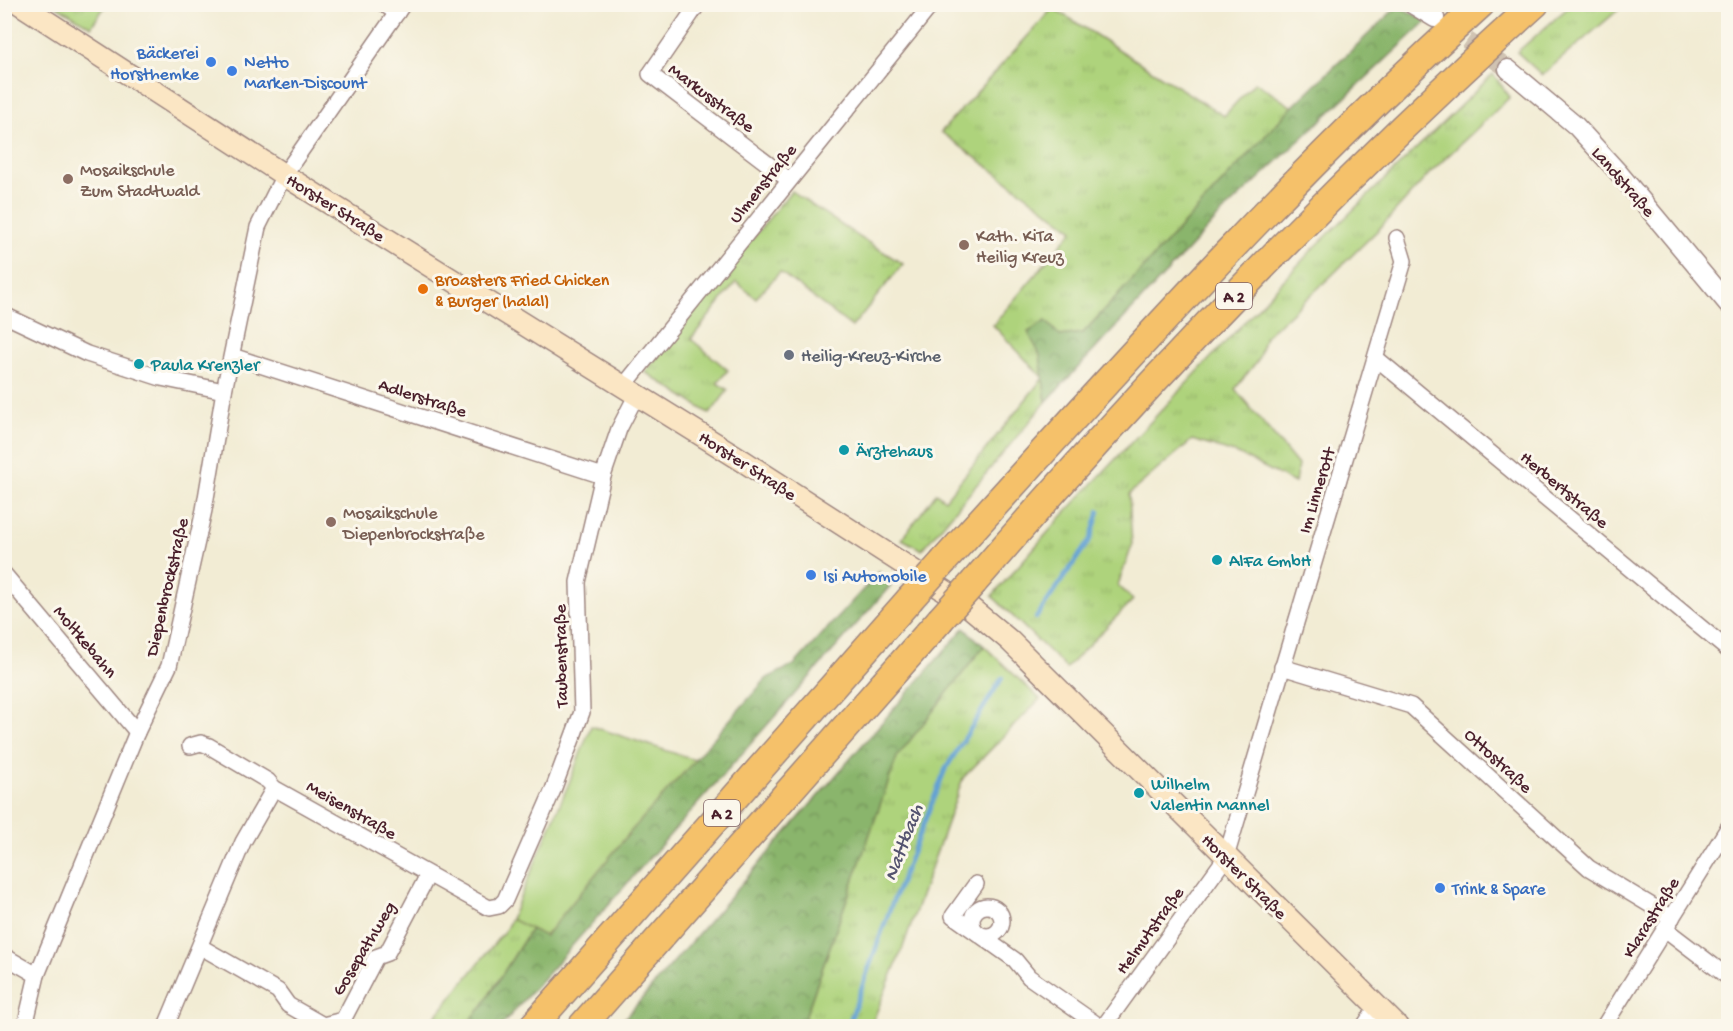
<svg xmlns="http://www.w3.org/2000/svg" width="1733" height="1031" font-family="'Gochi Hand',sans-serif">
  <defs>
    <pattern id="grass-tufts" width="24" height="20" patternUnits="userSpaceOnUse" patternTransform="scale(1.5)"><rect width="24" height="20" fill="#aed37c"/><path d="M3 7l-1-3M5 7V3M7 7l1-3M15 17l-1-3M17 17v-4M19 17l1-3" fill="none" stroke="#97b56b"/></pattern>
    <pattern id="forest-crowns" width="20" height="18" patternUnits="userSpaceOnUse" patternTransform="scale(1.5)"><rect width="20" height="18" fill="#8ab56c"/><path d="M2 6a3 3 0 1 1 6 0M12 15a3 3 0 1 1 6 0" fill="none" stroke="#739359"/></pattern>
  </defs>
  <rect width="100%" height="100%" fill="#fbf7ec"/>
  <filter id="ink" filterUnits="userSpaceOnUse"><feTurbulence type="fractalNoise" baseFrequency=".0167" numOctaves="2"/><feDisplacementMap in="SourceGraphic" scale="12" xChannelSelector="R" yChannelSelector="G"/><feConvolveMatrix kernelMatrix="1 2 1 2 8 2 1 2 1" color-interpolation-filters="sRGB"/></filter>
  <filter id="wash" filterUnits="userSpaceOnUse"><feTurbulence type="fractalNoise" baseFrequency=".008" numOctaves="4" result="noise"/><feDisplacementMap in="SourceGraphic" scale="24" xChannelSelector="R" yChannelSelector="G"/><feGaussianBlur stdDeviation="1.35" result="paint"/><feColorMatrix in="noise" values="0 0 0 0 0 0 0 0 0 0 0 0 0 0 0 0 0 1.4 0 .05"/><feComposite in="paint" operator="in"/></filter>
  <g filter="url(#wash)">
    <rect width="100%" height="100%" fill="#f2ecd4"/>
    <!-- grass -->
    <g fill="url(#grass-tufts)" stroke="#7c7954" stroke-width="1.5">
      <polygon points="55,5 106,5 91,27"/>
      <polygon points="1571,5 1624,5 1542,75 1517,52"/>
      <polygon points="1053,8 1224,116 1255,82 1292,107 1083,333 1060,336 1040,355 1046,402 922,550 902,539 936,493 945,500 1043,378 993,325 1073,230 941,132"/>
      <polygon points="1493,74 1510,97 1429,174 1382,226 1326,281 1265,337 1258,360 1235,389 1298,465 1295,483 1238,454 1192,440 1129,494 1132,546 1118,585 1133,600 1066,668 992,596 1063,515 1312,250"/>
      <polygon points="791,191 861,238 903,264 852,327 780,272 756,298 736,282 691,339 728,370 717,383 728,390 710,414 645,372"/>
      <polygon points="984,646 1040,699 963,778 903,947 873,1021 879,1026 802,1026 897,756"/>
      <polygon points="511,919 531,929 481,1008 465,1026 428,1026 506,929"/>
    </g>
    <!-- forest -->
    <g fill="url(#forest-crowns)" stroke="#6a6a4c" stroke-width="1.5">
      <polygon points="1398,6 1427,21 1222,213 1046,402 1040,355 1028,332 1046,321 1060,336 1083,333 1292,107"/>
      <polygon points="879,572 892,584 501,1026 465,1026 481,1008 531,929 545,936 630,832 767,678 794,665"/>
      <polygon points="964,628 984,646 897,757 802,1026 618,1026"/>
    </g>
    <!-- garden -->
    <polygon fill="#aed37c" stroke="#7c7954" stroke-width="1.5" points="591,726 695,760 630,832 545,936 511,919 569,783"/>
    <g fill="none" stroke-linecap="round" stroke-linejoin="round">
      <!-- stream -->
      <g stroke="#62a1d4" stroke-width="4.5">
        <polyline points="1036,618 1091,538 1099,511"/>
        <polyline points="848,1026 891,906 945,770 1002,678"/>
      </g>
    </g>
  </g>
  <g filter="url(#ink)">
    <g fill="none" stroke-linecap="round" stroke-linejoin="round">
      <!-- tertiary-tunnel -->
      <polyline stroke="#d0c3b2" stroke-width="18" stroke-dasharray="18 9" stroke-linecap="butt" points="1445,25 1508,69"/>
      <defs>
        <g id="minor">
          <polyline points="384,4 397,13"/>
          <polyline points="698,4 650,74 789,180"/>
          <polyline points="4,315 87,354 161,378 224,391"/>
          <polyline points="232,356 603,476"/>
          <polyline points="1376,358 1728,650"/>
          <polyline points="623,387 932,4"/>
          <polyline points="4,574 137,732"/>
          <polyline points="1282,667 1411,706 1589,868 1672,918"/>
          <polyline points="190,746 201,743 209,746 268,781 274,788 489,908 499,906 505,900 553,790 582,712 578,582 603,476 619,429 637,394"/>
          <polyline points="976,884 953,916 1015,960 1029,977 1099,1026"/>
          <circle cx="987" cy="921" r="15"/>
          <polyline points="1665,929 1728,977"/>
          <polyline points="201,947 278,991 288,1005 323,1025 343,1020 376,957 387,953 428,875"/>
          <polyline points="4,956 37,975"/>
          <polyline points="25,1026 37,975 137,732 169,666 204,510 224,391 258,227 284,175 403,4"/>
          <polyline points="166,1026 243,842 274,788"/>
          <polyline points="1104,1026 1226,857 1404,261 1397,238"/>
          <polyline points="1364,1026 1377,1007"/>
          <polyline points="1604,1026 1728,828"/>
        </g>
        <g id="tertiary">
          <polyline points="1412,4 1435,18"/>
          <polyline points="1508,69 1576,126 1618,172 1728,304"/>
        </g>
        <polyline id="secondary" points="20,4 284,175 740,459 967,605 1009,640 1397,1026"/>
        <g id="motorway">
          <path d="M944,561C1117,370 1289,177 1481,4"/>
          <path d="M974,582C1149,379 1336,184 1535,4"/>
          <polyline points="533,1026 910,599"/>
          <polyline points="582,1026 940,620"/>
        </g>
      </defs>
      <!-- minor casing -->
      <use href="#minor" stroke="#9e8680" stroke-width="18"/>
      <!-- tertiary casing -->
      <use href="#tertiary" stroke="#9e8680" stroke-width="21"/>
      <!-- secondary casing -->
      <use href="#secondary" stroke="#9e8680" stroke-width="24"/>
      <!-- motorway casing -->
      <use href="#motorway" stroke="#9e8680" stroke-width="30"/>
      <!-- minor -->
      <use href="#minor" stroke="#fff" stroke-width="15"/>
      <!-- tertiary -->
      <use href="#tertiary" stroke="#fff" stroke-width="18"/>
      <!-- secondary -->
      <use href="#secondary" stroke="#fbe6c4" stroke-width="21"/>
      <!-- motorway -->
      <use href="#motorway" stroke="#f5c16b" stroke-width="27"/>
      <defs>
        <g id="motorway-bridge">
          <polyline points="910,599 944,561"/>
          <polyline points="940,620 974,582"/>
        </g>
      </defs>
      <!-- motorway-bridge casing -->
      <use href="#motorway-bridge" stroke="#9e8680" stroke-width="30" stroke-linecap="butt"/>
      <!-- motorway-bridge -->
      <use href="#motorway-bridge" stroke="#f5c16b" stroke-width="27"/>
    </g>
  </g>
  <!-- markers -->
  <g fill="#3f7fe0" stroke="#fbf7ec" stroke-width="2">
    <circle cx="211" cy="62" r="6"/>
    <circle cx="232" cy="71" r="6"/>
    <circle cx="811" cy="575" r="6"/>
    <circle cx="1440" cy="888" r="6"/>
  </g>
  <g fill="#8d6e63" stroke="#fbf7ec" stroke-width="2">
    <circle cx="68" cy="179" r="6"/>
    <circle cx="964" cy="245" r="6"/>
    <circle cx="331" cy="522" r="6"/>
  </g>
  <circle fill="#e8710a" stroke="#fbf7ec" stroke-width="2" cx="423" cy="289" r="6"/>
  <circle fill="#6b7280" stroke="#fbf7ec" stroke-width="2" cx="789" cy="355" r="6"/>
  <g fill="#0f9aa8" stroke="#fbf7ec" stroke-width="2">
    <circle cx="139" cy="364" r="6"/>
    <circle cx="844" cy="450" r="6"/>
    <circle cx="1217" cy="560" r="6"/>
    <circle cx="1139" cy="793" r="6"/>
  </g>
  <g text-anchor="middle" stroke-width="6" stroke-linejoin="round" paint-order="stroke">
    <!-- shield labels -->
    <g fill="#fbf7ec" stroke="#7f6065" stroke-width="1.5">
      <rect x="1216" y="283" width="36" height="26" rx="4.5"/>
      <rect x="704" y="800" width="36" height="26" rx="4.5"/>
    </g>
    <g font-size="16" font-weight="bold" fill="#4a1f2b">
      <text x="1234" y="302">A 2</text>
      <text x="722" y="819">A 2</text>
    </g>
    <!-- shop labels -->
    <g font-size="18" fill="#366cbe" stroke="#fbf7ec" text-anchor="start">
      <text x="199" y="58" text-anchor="end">Bäckerei<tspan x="199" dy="21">Horsthemke</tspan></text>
      <text x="244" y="67">Netto<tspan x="244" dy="21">Marken-Discount</tspan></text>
      <text x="823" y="581">Isi Automobile</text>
      <text x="1452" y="894">Trink &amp; Spare</text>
    </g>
    <!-- street labels -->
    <g font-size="18" fill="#4a1f2b" stroke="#fbf7ec">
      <text transform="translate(712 97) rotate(37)" y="6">Markusstraße</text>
      <text transform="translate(1624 181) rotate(49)" y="6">Landstraße</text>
      <text transform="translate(762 183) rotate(-51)" y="6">Ulmenstraße</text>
      <text transform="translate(336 207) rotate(32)" y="6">Horster Straße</text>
      <text transform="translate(423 397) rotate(18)" y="6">Adlerstraße</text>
      <text transform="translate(748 465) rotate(33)" y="6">Horster Straße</text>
      <text transform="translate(1565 489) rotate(40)" y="6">Herbertstraße</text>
      <text transform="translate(1316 490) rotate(-73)" y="6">Im Linnerott</text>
      <text transform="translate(166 587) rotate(-77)" y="6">Diepenbrockstraße</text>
      <text transform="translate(86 641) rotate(50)" y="6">Moltkebahn</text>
      <text transform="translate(560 656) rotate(-91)" y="6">Taubenstraße</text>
      <text transform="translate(1499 760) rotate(43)" y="6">Ottostraße</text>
      <text transform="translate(352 809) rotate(30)" y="6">Meisenstraße</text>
      <text transform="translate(1245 876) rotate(45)" y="6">Horster Straße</text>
      <text transform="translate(1650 917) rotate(-58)" y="6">Klarastraße</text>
      <text transform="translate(1149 930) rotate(-54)" y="6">Helmutstraße</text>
      <text transform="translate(363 948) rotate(-59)" y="6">Gosepathweg</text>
    </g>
    <!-- education labels -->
    <g font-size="18" fill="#785e54" stroke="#fbf7ec" text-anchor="start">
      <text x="80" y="175">Mosaikschule<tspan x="80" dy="21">Zum Stadtwald</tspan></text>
      <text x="976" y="241">Kath. KiTa<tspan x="976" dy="21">Heilig Kreuz</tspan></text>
      <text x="343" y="518">Mosaikschule<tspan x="343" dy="21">Diepenbrockstraße</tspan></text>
    </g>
    <!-- food labels -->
    <g font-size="18" fill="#c56008" stroke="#fbf7ec" text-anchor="start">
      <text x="435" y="285">Broasters Fried Chicken<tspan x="435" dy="21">&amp; Burger (halal)</tspan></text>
    </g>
    <!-- worship labels -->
    <g font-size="18" fill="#5b616d" stroke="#fbf7ec" text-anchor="start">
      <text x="801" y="361">Heilig-Kreuz-Kirche</text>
    </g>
    <!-- culture labels -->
    <g font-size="18" fill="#0d838f" stroke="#fbf7ec" text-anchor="start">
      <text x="151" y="370">Paula Krenzler</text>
      <text x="856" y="456">Ärztehaus</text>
      <text x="1229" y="566">AlFa GmbH</text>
      <text x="1151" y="789">Wilhelm<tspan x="1151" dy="21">Valentin Mannel</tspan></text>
    </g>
    <!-- water labels -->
    <g font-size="20" font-style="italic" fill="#54536f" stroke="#fbf7ec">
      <text transform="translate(902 842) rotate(-69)" y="7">Nattbach</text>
    </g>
  </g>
  <!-- margin -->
  <rect width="1733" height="1031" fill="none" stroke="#fbf7ec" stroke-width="24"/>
</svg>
